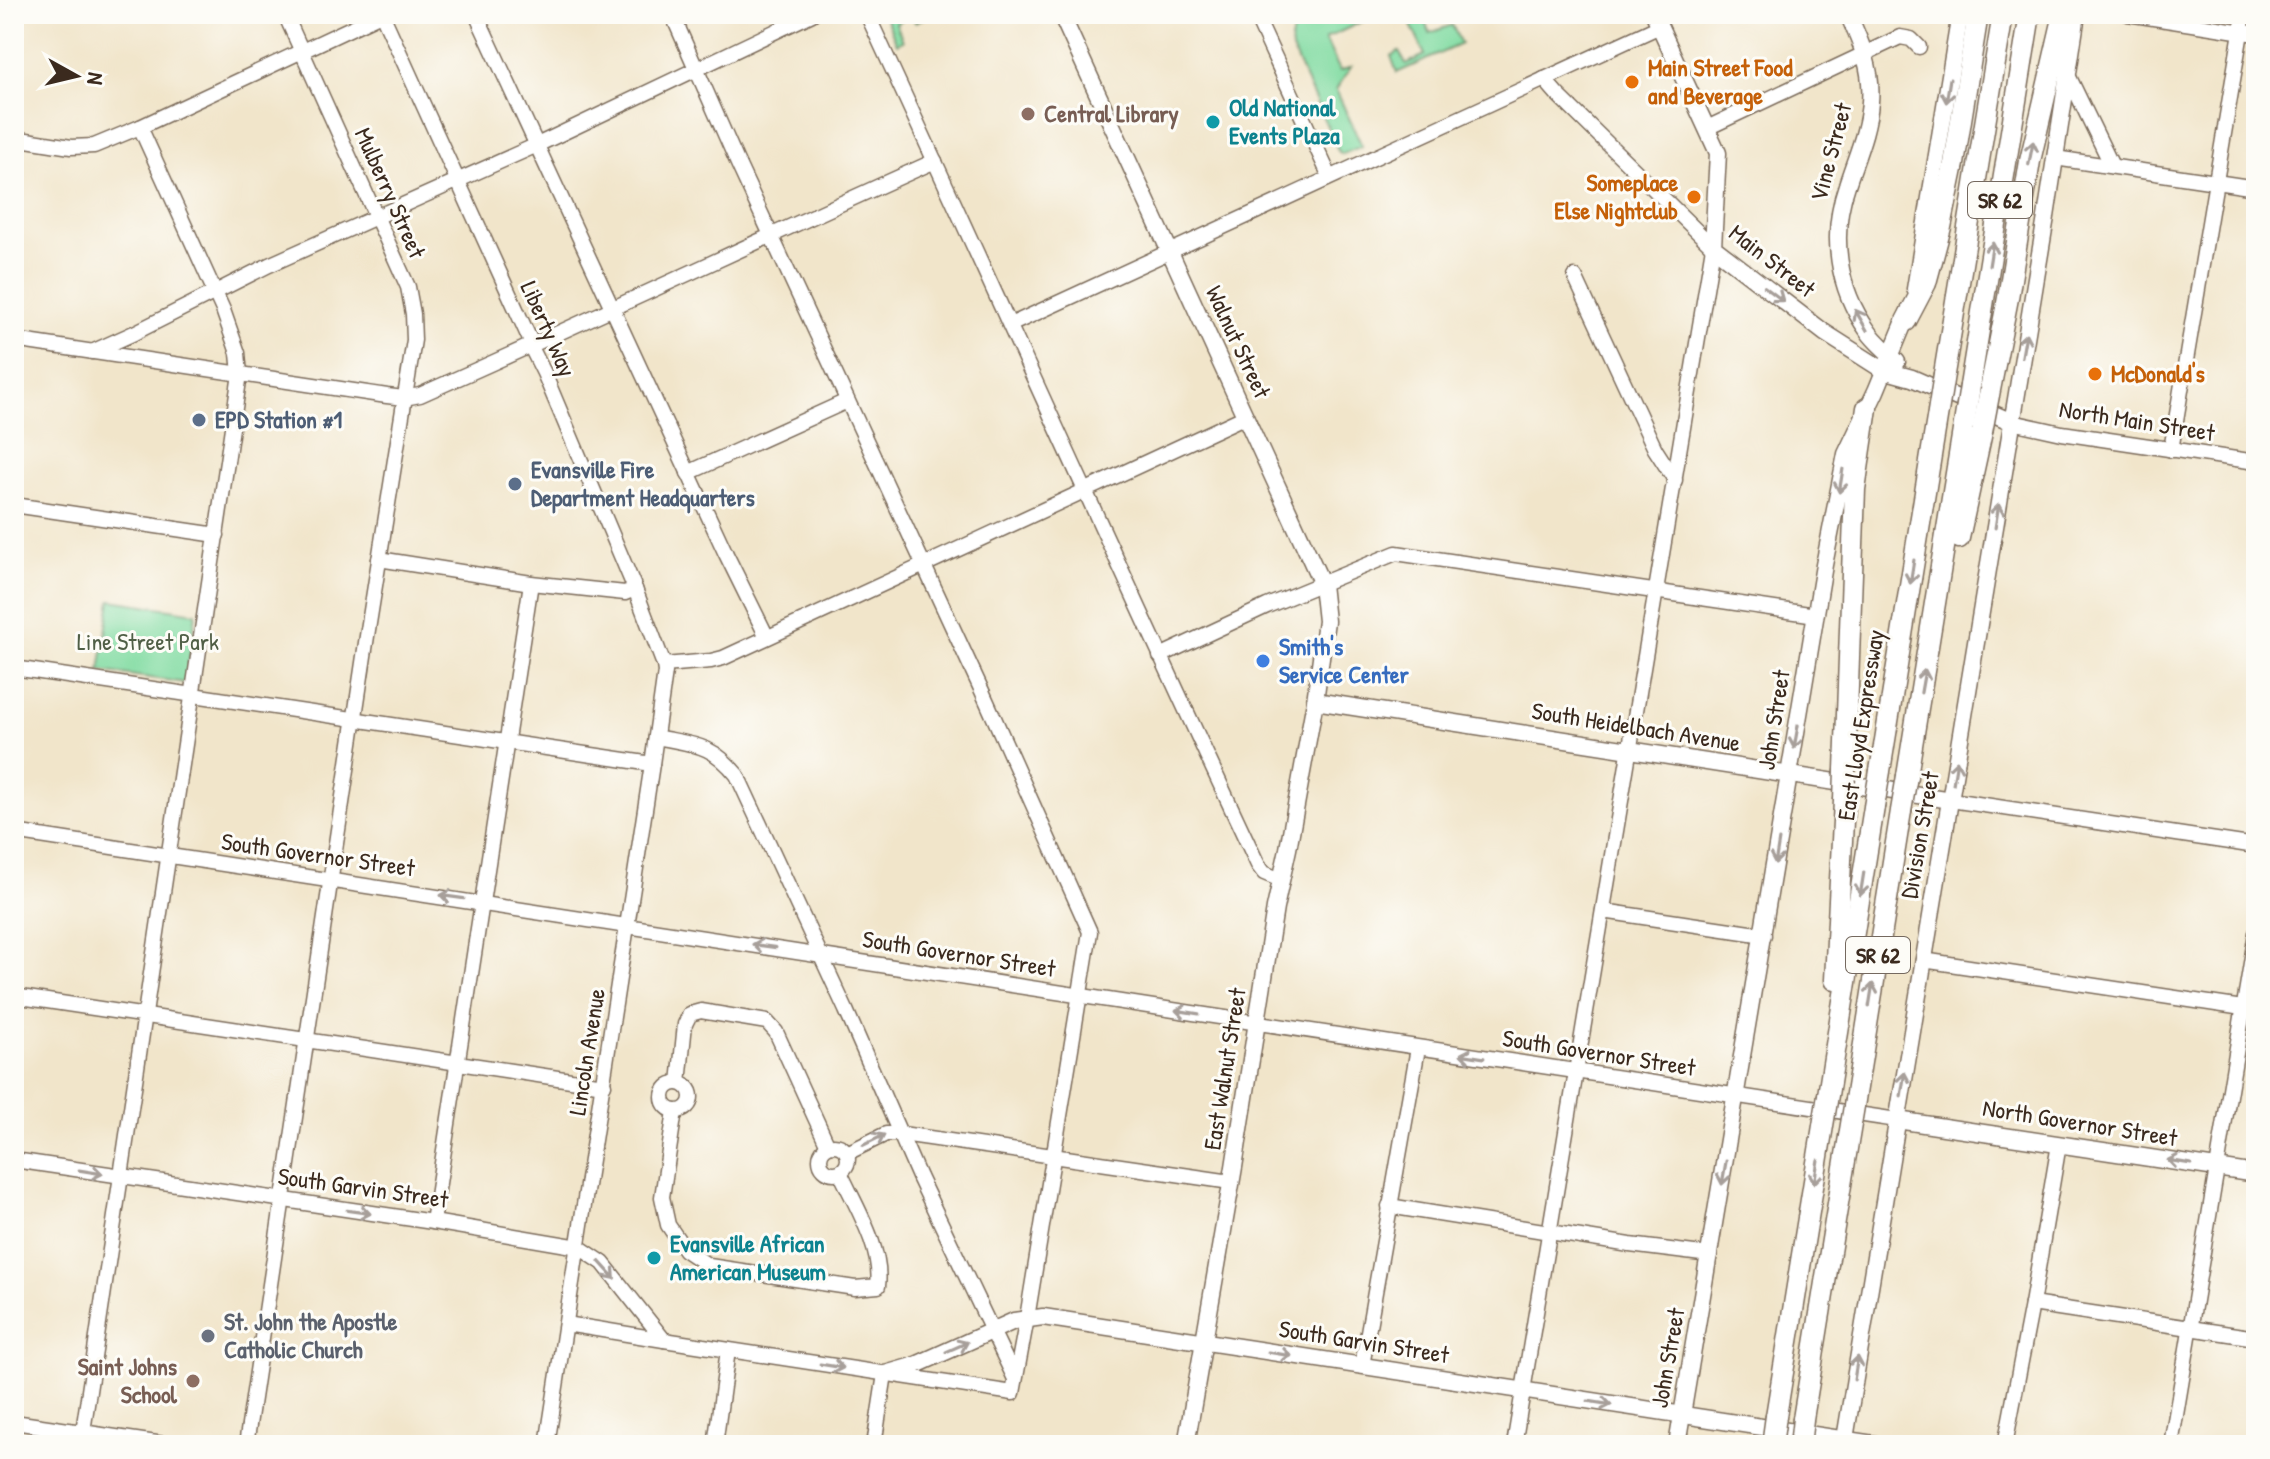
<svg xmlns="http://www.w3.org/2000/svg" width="2270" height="1459" font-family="'Patrick Hand',sans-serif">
  <rect width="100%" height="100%" fill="#fdfcf7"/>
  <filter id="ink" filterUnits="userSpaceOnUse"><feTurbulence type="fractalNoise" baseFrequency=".0125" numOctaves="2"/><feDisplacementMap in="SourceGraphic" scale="16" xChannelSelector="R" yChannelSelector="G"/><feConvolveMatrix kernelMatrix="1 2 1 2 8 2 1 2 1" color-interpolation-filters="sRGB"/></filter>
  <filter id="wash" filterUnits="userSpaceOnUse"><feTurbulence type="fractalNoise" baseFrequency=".006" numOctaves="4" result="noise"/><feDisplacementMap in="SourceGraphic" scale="32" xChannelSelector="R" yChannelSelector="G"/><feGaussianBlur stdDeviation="1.8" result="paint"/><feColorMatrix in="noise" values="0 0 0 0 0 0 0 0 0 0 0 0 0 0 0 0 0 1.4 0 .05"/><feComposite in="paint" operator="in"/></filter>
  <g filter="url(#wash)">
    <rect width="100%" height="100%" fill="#f1e5ca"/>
    <!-- green -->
    <g fill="#81dba2" stroke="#5e8260" stroke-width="2">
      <polygon points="884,14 932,14 915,22 912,16 896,23 903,41 897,44"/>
      <polygon points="1297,14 1378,14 1325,39 1340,71 1351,67 1336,90 1362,146 1343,154 1339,152 1292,50 1291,40"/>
      <polygon points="1406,14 1421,14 1430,33 1452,25 1461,44 1397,73 1391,56 1399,51 1406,64 1425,55"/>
      <polygon points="111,600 196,613 186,683 100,671"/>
    </g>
  </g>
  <g filter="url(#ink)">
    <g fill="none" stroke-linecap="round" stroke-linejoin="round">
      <defs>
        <g id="minor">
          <polyline points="382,14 531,342 531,347 544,373 635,589 664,665 665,672 652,764 547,1445"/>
          <polyline points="476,14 726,554 767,637"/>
          <path d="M867,14C998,297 1125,582 1258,865L1264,873L1281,880"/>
          <polyline points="1255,14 1330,177"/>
          <polyline points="2128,14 2256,34"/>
          <polyline points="2067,73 2112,166"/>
          <polyline points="1707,128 1900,37 1911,39 1919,47"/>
          <polyline points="14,138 71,147 94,146 140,127 381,14"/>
          <polyline points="2055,158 2256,188"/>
          <polyline points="1575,277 1655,449 1675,480"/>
          <polyline points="1010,325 1660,26"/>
          <path d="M14,340L387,396L404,398L420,395C593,319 763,238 935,161"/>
          <polyline points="92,352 134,333 269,265 537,145 812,14"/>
          <polyline points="2012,422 2062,433 2256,462"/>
          <polyline points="2171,450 2244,14"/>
          <polyline points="688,473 847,401"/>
          <polyline points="14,505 217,535"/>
          <polyline points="379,559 531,583 625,593 635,589"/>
          <polyline points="1160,656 1267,606 1396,553 1816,615"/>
          <polyline points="664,665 711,661 723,658 1246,416"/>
          <polyline points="14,668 652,764"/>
          <path d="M656,737C694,745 711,743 737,775L846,1010L919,1177L1015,1379"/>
          <polyline points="1951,800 2256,846"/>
          <path d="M14,832C642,927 1269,1026 1897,1120"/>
          <polyline points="1603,911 1764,935"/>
          <polyline points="1923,960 2256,1010"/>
          <polyline points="14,996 604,1085"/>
          <circle cx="677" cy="1097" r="14"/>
          <polyline points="679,1083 685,1024 690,1014 701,1011 767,1022 776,1032 828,1146"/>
          <path d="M675,1111L662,1197L668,1225L685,1250L709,1266L855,1288L878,1286C883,1249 855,1205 840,1172"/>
          <circle cx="834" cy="1159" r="14"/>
          <polyline points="847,1153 886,1134 902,1134 1231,1182"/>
          <polyline points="14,1160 433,1222 579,1247 603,1263 664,1340 1013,1393 1027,1318 1090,932 982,691 739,166 672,14"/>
          <polyline points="1389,1206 1630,1245 1710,1255"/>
          <polyline points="433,1222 531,583"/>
          <polyline points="2032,1304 2256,1338"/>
          <polyline points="566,1324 664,1340"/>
          <polyline points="1362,1366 1418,1048"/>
          <polyline points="14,1422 170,1445"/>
          <polyline points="81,1445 240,374 238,353 223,310 140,127"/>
          <polyline points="246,1445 367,636 414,340 413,314 408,287 285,14"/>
          <polyline points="715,1445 728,1350"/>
          <polyline points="874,1445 885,1374"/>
          <polyline points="1514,1445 1713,247 1557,94 1544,79"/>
          <polyline points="2005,1445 2032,1304 2059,1144"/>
          <polyline points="2171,1445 2256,933"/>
        </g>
        <g id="major">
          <polyline points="1061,14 1322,584 1326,621 1315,701 1288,849 1275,908 1234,1167 1186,1445"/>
          <polyline points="1654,14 1718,153 1713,247 1825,333 1883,370 1912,378 2012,422"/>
          <path d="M1848,14C1861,43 1873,69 1870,102C1868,131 1856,157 1847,185C1830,234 1837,288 1868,331C1876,343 1888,351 1897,362"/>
          <polyline points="1915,289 1960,14"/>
          <polyline points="1315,701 1951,800"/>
          <polyline points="1897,1120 2256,1174"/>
          <polyline points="885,1374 916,1365 1014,1321 1043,1317 1880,1445"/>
          <polyline points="1677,1445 1824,565 1846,454 1876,391 1909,311"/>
          <polyline points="1844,1445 2046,217 2077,14"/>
        </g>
        <g id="highway">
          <polyline points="1906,321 1926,283 1941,227 1954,164 1978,14"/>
          <polyline points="1944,374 2003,14"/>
          <polyline points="1970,386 2030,14"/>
          <polyline points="1989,395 2008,298 2030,161 2064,14"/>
          <polyline points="1959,538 1982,432"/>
          <polyline points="1845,770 1855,489 1867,408"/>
          <polyline points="1880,771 1938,412"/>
          <polyline points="1907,776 1964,424"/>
          <polyline points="1835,980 1844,801"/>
          <polyline points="1828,1095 1874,807"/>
          <polyline points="1855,1100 1901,811"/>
          <polyline points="1776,1416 1801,1261"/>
          <polyline points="1803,1419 1828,1264"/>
        </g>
      </defs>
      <!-- minor casing -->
      <use href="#minor" stroke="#7b6b5a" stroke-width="17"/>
      <!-- major casing -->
      <use href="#major" stroke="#7b6b5a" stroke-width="19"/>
      <!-- highway casing -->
      <use href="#highway" stroke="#7b6b5a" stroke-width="23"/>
      <!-- minor -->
      <use href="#minor" stroke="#fff" stroke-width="14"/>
      <!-- major -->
      <use href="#major" stroke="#fff" stroke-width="16"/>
      <!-- highway -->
      <use href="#highway" stroke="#fff" stroke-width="20"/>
      <defs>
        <g id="highway-bridge">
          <polyline points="1938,412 1944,374"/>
          <polyline points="1964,424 1970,386"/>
          <polyline points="1982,432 1989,395"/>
          <polyline points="1844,801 1845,770"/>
          <polyline points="1874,807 1880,771"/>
          <polyline points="1901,811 1907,776"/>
          <polyline points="1801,1261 1828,1095"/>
          <polyline points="1828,1264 1855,1100"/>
          <polyline points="1772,1445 1776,1416"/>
          <polyline points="1800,1445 1803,1419"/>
        </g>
      </defs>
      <!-- highway-bridge casing -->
      <use href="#highway-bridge" stroke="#7b6b5a" stroke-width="23" stroke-linecap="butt"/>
      <!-- highway-bridge -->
      <use href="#highway-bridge" stroke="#fff" stroke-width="20"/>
    </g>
    <!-- one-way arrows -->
    <defs><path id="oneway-shaft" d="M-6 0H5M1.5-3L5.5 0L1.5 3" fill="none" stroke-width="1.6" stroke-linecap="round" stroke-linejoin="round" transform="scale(2)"/></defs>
    <g stroke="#a79f9a">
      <use href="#oneway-shaft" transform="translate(1948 91) rotate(99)"/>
      <use href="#oneway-shaft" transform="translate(2031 153) rotate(-79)"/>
      <use href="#oneway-shaft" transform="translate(1991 254) rotate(-81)"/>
      <use href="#oneway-shaft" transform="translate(1774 294) rotate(37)"/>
      <use href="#oneway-shaft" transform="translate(1861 320) rotate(-120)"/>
      <use href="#oneway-shaft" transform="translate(2024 345) rotate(-80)"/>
      <use href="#oneway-shaft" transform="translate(1841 481) rotate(99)"/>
      <use href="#oneway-shaft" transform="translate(1997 516) rotate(-81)"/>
      <use href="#oneway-shaft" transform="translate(1912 572) rotate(99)"/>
      <use href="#oneway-shaft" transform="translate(1923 681) rotate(-80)"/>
      <use href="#oneway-shaft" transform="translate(1796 737) rotate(100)"/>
      <use href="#oneway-shaft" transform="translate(1955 772) rotate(-81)"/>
      <use href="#oneway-shaft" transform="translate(1777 852) rotate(99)"/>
      <use href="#oneway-shaft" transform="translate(1862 884) rotate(99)"/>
      <use href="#oneway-shaft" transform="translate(452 897) rotate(-172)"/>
      <use href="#oneway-shaft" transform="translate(764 946) rotate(-172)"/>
      <use href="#oneway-shaft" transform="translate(1871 995) rotate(-81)"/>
      <use href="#oneway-shaft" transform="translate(1187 1012) rotate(-171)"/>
      <use href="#oneway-shaft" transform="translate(1472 1056) rotate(-171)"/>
      <use href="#oneway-shaft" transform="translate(1903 1084) rotate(-81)"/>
      <use href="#oneway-shaft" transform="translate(874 1140) rotate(-26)"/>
      <use href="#oneway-shaft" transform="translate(2179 1162) rotate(-171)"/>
      <use href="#oneway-shaft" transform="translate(91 1172) rotate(9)"/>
      <use href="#oneway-shaft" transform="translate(1816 1172) rotate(99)"/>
      <use href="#oneway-shaft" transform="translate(1724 1173) rotate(100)"/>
      <use href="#oneway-shaft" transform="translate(359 1212) rotate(8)"/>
      <use href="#oneway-shaft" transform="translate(607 1270) rotate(48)"/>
      <use href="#oneway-shaft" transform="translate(957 1347) rotate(-24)"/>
      <use href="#oneway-shaft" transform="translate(1280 1354) rotate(9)"/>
      <use href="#oneway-shaft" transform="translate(832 1366) rotate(9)"/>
      <use href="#oneway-shaft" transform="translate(1856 1368) rotate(-81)"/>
      <use href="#oneway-shaft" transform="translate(1600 1403) rotate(9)"/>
    </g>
  </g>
  <!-- markers -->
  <g fill="#e8710a" stroke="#fdfcf7" stroke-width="3">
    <circle cx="1632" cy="82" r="8"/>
    <circle cx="1694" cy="197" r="8"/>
    <circle cx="2095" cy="374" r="8"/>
  </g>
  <g fill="#8d6e63" stroke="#fdfcf7" stroke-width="3">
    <circle cx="1028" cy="114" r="8"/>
    <circle cx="193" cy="1381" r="8"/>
  </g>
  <g fill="#0f9aa8" stroke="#fdfcf7" stroke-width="3">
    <circle cx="1213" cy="122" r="8"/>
    <circle cx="654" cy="1258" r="8"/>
  </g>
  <g fill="#5c6f8a" stroke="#fdfcf7" stroke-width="3">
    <circle cx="199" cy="420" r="8"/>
    <circle cx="515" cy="484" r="8"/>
  </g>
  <circle fill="#3f7fe0" stroke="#fdfcf7" stroke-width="3" cx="1263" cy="661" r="8"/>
  <circle fill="#6b7280" stroke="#fdfcf7" stroke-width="3" cx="208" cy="1336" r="8"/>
  <g text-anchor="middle" stroke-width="6" stroke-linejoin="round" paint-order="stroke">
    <!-- shield labels -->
    <g fill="#fdfcf7" stroke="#75695f" stroke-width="2">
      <rect x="1968" y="182" width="64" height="36" rx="6"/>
      <rect x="1846" y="937" width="64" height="36" rx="6"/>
    </g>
    <g font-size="22" font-weight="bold" fill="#3b2a1e">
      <text x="2000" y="208">SR 62</text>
      <text x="1878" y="963">SR 62</text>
    </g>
    <!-- food labels -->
    <g font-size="24" font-weight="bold" fill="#c56008" stroke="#fdfcf7" text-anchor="start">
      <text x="1648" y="76">Main Street Food<tspan x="1648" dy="28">and Beverage</tspan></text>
      <text x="1678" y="191" text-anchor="end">Someplace<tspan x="1678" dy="28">Else Nightclub</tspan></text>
      <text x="2111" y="382">McDonald's</text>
    </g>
    <!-- culture labels -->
    <g font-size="24" font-weight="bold" fill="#0d838f" stroke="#fdfcf7" text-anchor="start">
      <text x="1229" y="116">Old National<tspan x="1229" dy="28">Events Plaza</tspan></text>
      <text x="670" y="1252">Evansville African<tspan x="670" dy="28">American Museum</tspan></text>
    </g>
    <!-- education labels -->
    <g font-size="24" font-weight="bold" fill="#785e54" stroke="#fdfcf7" text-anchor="start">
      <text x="1044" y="122">Central Library</text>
      <text x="177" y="1375" text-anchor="end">Saint Johns<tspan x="177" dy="28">School</tspan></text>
    </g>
    <!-- street labels -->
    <g font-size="24" fill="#3b2a1e" stroke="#fdfcf7">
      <text transform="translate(1831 152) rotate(-75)" y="8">Vine Street</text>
      <text transform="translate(390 193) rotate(66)" y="8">Mulberry Street</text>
      <text transform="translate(1772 261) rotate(38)" y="8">Main Street</text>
      <text transform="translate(548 329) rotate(66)" y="8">Liberty Way</text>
      <text transform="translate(1238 342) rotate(65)" y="8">Walnut Street</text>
      <text transform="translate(2137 421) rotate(9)" y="8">North Main Street</text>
      <text transform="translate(1774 720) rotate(-81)" y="8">John Street</text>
      <text transform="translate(1861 725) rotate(-81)" y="8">East Lloyd Expressway</text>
      <text transform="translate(1636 727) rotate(9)" y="8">South Heidelbach Avenue</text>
      <text transform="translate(1920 835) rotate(-80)" y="8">Division Street</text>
      <text transform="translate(318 855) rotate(8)" y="8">South Governor Street</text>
      <text transform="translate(959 954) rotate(9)" y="8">South Governor Street</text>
      <text transform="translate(587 1052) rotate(-81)" y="8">Lincoln Avenue</text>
      <text transform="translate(1599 1053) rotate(9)" y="8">South Governor Street</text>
      <text transform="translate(1225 1069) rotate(-81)" y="8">East Walnut Street</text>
      <text transform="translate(2080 1123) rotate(9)" y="8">North Governor Street</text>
      <text transform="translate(363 1188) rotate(8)" y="8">South Garvin Street</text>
      <text transform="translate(1364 1342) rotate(9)" y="8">South Garvin Street</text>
      <text transform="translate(1668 1358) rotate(-80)" y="8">John Street</text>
    </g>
    <!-- service labels -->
    <g font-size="24" font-weight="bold" fill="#4e5e75" stroke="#fdfcf7" text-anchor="start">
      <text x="215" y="428">EPD Station #1</text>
      <text x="531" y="478">Evansville Fire<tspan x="531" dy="28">Department Headquarters</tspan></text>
    </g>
    <!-- park labels -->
    <g font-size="24" fill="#505f46" stroke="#fdfcf7">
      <text x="148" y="650">Line Street Park</text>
    </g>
    <!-- shop labels -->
    <g font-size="24" font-weight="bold" fill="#366cbe" stroke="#fdfcf7" text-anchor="start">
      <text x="1279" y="655">Smith's<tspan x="1279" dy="28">Service Center</tspan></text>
    </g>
    <!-- worship labels -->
    <g font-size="24" font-weight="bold" fill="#5b616d" stroke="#fdfcf7" text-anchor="start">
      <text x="224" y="1330">St. John the Apostle<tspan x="224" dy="28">Catholic Church</tspan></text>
    </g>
  </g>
  <!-- margin -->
  <rect width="2270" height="1459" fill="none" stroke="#fdfcf7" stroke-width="48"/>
  <!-- north arrow -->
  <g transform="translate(76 76) rotate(98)" stroke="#fdfcf7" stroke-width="6" paint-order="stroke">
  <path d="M0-6L14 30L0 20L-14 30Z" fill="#3b2a1e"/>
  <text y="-12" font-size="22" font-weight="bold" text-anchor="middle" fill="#3b2a1e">N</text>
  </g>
</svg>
